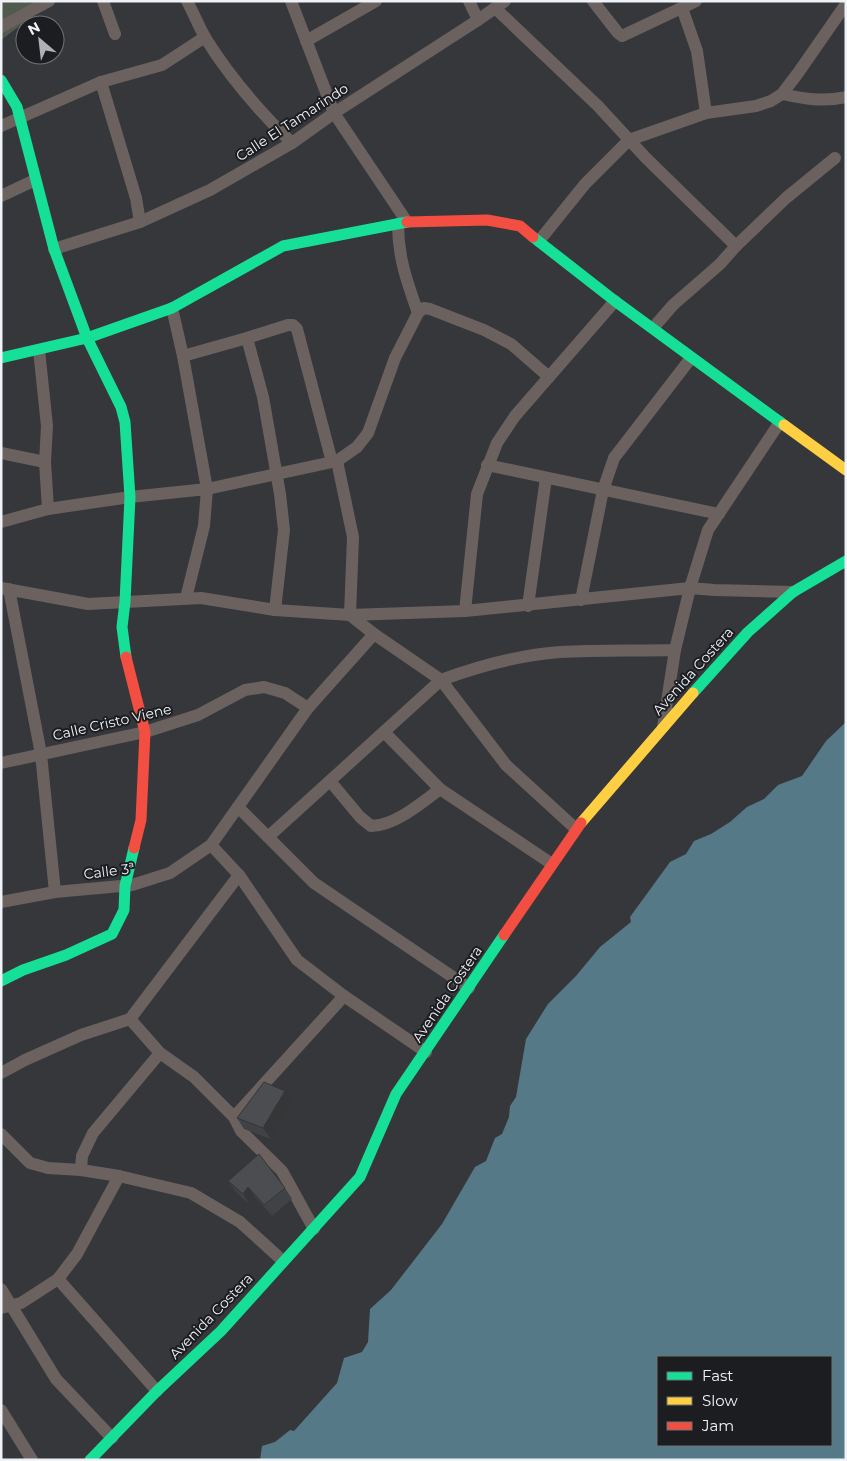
<svg xmlns="http://www.w3.org/2000/svg" width="847" height="1461" font-family="Montserrat,sans-serif">
  <rect width="100%" height="100%" fill="#35373b"/>
  <!-- green -->
  <polygon fill="#505b4d" points="1,1 36,1 21,25 1,40"/>
  <!-- water -->
  <path fill="#567987" fill-rule="evenodd" d="M846,722V1460H260L262,1446L275,1442L290,1430L294,1431L337,1383L344,1358L362,1352L368,1342L370,1309L391,1290L442,1224L475,1167L486,1161L495,1138L502,1134L509,1117L510,1106L516,1097L526,1039L548,1004L576,976L600,947L631,922L630,917L670,862L686,854L694,841L711,834L730,822L747,807L764,799L778,785L802,776L826,741ZM658,1357H831V1445H658Z"/>
  <g fill="none" stroke-linecap="round" stroke-linejoin="round">
    <!-- street -->
    <g stroke="#6b625f" stroke-width="12">
      <polyline points="103,1 115,34"/>
      <path d="M187,1C194,14 199,27 206,39C231,79 259,111 292,143"/>
      <polyline points="291,1 334,113 407,222"/>
      <polyline points="469,1 478,20"/>
      <polyline points="593,1 618,33 622,36 696,1"/>
      <polyline points="495,8 598,106 646,158 736,246"/>
      <polyline points="682,8 697,51 706,113"/>
      <polyline points="1,27 49,1"/>
      <polyline points="306,41 376,1"/>
      <polyline points="101,82 136,198 140,222"/>
      <path d="M782,94C805,99 822,102 846,97"/>
      <polyline points="1,126 101,82 162,65 205,37"/>
      <polyline points="1,196 35,180"/>
      <path d="M398,224C398,257 407,282 418,313"/>
      <polyline points="539,241 585,184 629,140 706,113 756,106 771,101 782,94 798,73 846,4"/>
      <polyline points="54,249 140,222 210,190 292,143 334,113 478,20 505,1"/>
      <polyline points="172,308 183,356 207,489 204,526 186,598"/>
      <polyline points="653,328 673,305 720,264 736,246 786,198 835,158"/>
      <polyline points="247,338 263,397 280,494 284,530 275,610"/>
      <polyline points="39,350 47,426 45,462 48,509"/>
      <polyline points="183,356 247,338 288,325 293,325 297,329 332,462"/>
      <polyline points="1,453 45,462"/>
      <polyline points="337,461 353,537 350,615 374,634 441,680 506,765 576,829"/>
      <polyline points="487,465 719,514"/>
      <polyline points="1,522 48,509 130,497 207,489 337,461 357,447 368,433 395,358 418,313 424,308 430,309 484,330 511,344 549,377"/>
      <polyline points="1,588 88,604 201,598 275,610 350,615 465,611 690,588 714,590 793,592"/>
      <polyline points="9,589 41,754 55,892"/>
      <polyline points="581,600 603,490 614,458 691,358"/>
      <polyline points="528,606 546,478"/>
      <polyline points="465,611 477,494 497,443 515,416 615,301"/>
      <polyline points="663,727 675,650 690,588 708,530 780,422"/>
      <polyline points="384,732 440,789 552,864"/>
      <polyline points="1,763 145,732 198,715 245,690 264,687 285,693 308,708"/>
      <path d="M330,781L360,817L371,826C394,826 422,803 440,789"/>
      <polyline points="238,807 314,883 469,988"/>
      <path d="M268,837L441,680C479,666 520,655 560,652C598,650 637,651 675,650"/>
      <polyline points="211,845 239,875 297,960 344,996 426,1052"/>
      <polyline points="1,902 55,892 132,885 170,873 211,845 308,708 374,634"/>
      <polyline points="130,1019 160,1053 194,1077 234,1117 241,1131 282,1171 314,1229"/>
      <polyline points="1,1073 25,1060 81,1035 130,1019 239,875"/>
      <polyline points="234,1117 344,996"/>
      <polyline points="1,1134 30,1163 48,1168 81,1170 119,1176 191,1193 240,1222 283,1261"/>
      <polyline points="81,1170 82,1156 93,1133 160,1053"/>
      <polyline points="58,1279 157,1391"/>
      <polyline points="1,1289 56,1379 112,1438"/>
      <polyline points="1,1308 21,1303 58,1279 77,1254 119,1176"/>
      <polyline points="1,1410 32,1460"/>
    </g>
    <!-- fast -->
    <g stroke="#16e098" stroke-width="11">
      <polyline points="1,80 17,107 54,249 87,338 121,407 125,422 130,497 125,602 122,627 126,657"/>
      <polyline points="533,237 615,301 784,425"/>
      <polyline points="1,358 87,338 172,308 283,246 407,222"/>
      <polyline points="693,693 748,632 793,592 846,561"/>
      <polyline points="1,981 23,970 66,955 112,934 124,910 125,886 134,848"/>
      <polyline points="90,1460 157,1391 221,1331 360,1177 396,1094 504,935"/>
    </g>
    <!-- slow -->
    <g stroke="#ffcf43" stroke-width="11">
      <polyline points="784,425 846,470"/>
      <polyline points="581,823 693,693"/>
    </g>
    <!-- jam -->
    <g stroke="#f24e42" stroke-width="11">
      <polyline points="407,222 487,220 520,226 533,237"/>
      <polyline points="126,657 145,732 141,820 134,848"/>
      <polyline points="504,935 581,823"/>
    </g>
  </g>
  <!-- wall -->
  <g fill="#404245">
    <polygon points="285,1091 293,1102 271,1139 244,1129 237,1118"/>
    <polygon points="228,1181 285,1188 292,1199 272,1216 256,1198 250,1205 236,1192"/>
  </g>
  <!-- shaded-wall -->
  <g fill="#343638">
    <polygon points="285,1091 293,1102 271,1139 263,1128"/>
    <polygon points="248,1187 256,1198 250,1205 243,1194"/>
  </g>
  <!-- building -->
  <g fill="#4b4d50" stroke="#343638">
    <polygon points="264,1082 285,1091 263,1128 237,1118"/>
    <polygon points="259,1154 285,1188 264,1205 248,1187 243,1194 228,1181"/>
  </g>
  <g text-anchor="middle" stroke-width="4" stroke-linejoin="round" paint-order="stroke">
    <!-- street labels -->
    <g font-size="14" fill="#eff2f7" stroke="#1c1d21">
      <text transform="translate(292 122) rotate(-33)" y="5">Calle El Tamarindo</text>
      <text transform="translate(693 671) rotate(-48)" y="5">Avenida Costera</text>
      <text transform="translate(112 722) rotate(-13)" y="5">Calle Cristo Viene</text>
      <text transform="translate(109 871) rotate(-7)" y="5">Calle 3ª</text>
      <text transform="translate(447 994) rotate(-56)" y="5">Avenida Costera</text>
      <text transform="translate(211 1316) rotate(-46)" y="5">Avenida Costera</text>
    </g>
  </g>
  <!-- border -->
  <rect width="847" height="1461" fill="none" stroke="#eff2f7" stroke-width="5"/>
  <!-- legend -->
  <rect x="657" y="1356" width="175" height="90" fill="#1c1d21" stroke="#707277"/>
  <rect x="667" y="1372" width="25" height="8" fill="#16e098" stroke="#707277"/>
  <text x="702" y="1381" font-size="15" fill="#eff2f7">Fast</text>
  <rect x="667" y="1397" width="25" height="8" fill="#ffcf43" stroke="#707277"/>
  <text x="702" y="1406" font-size="15" fill="#eff2f7">Slow</text>
  <rect x="667" y="1422" width="25" height="8" fill="#f24e42" stroke="#707277"/>
  <text x="702" y="1431" font-size="15" fill="#eff2f7">Jam</text>
  <!-- north arrow -->
  <g transform="translate(40 40) rotate(332)"><circle r="24" fill="#1c1d21" stroke="#707277"/>
  <path d="M0-4L9 19L0 12L-9 19Z" fill="#aeb1b5"/>
  <text y="-8" font-size="14" font-weight="bold" text-anchor="middle" fill="#eff2f7">N</text>
  </g>
</svg>
